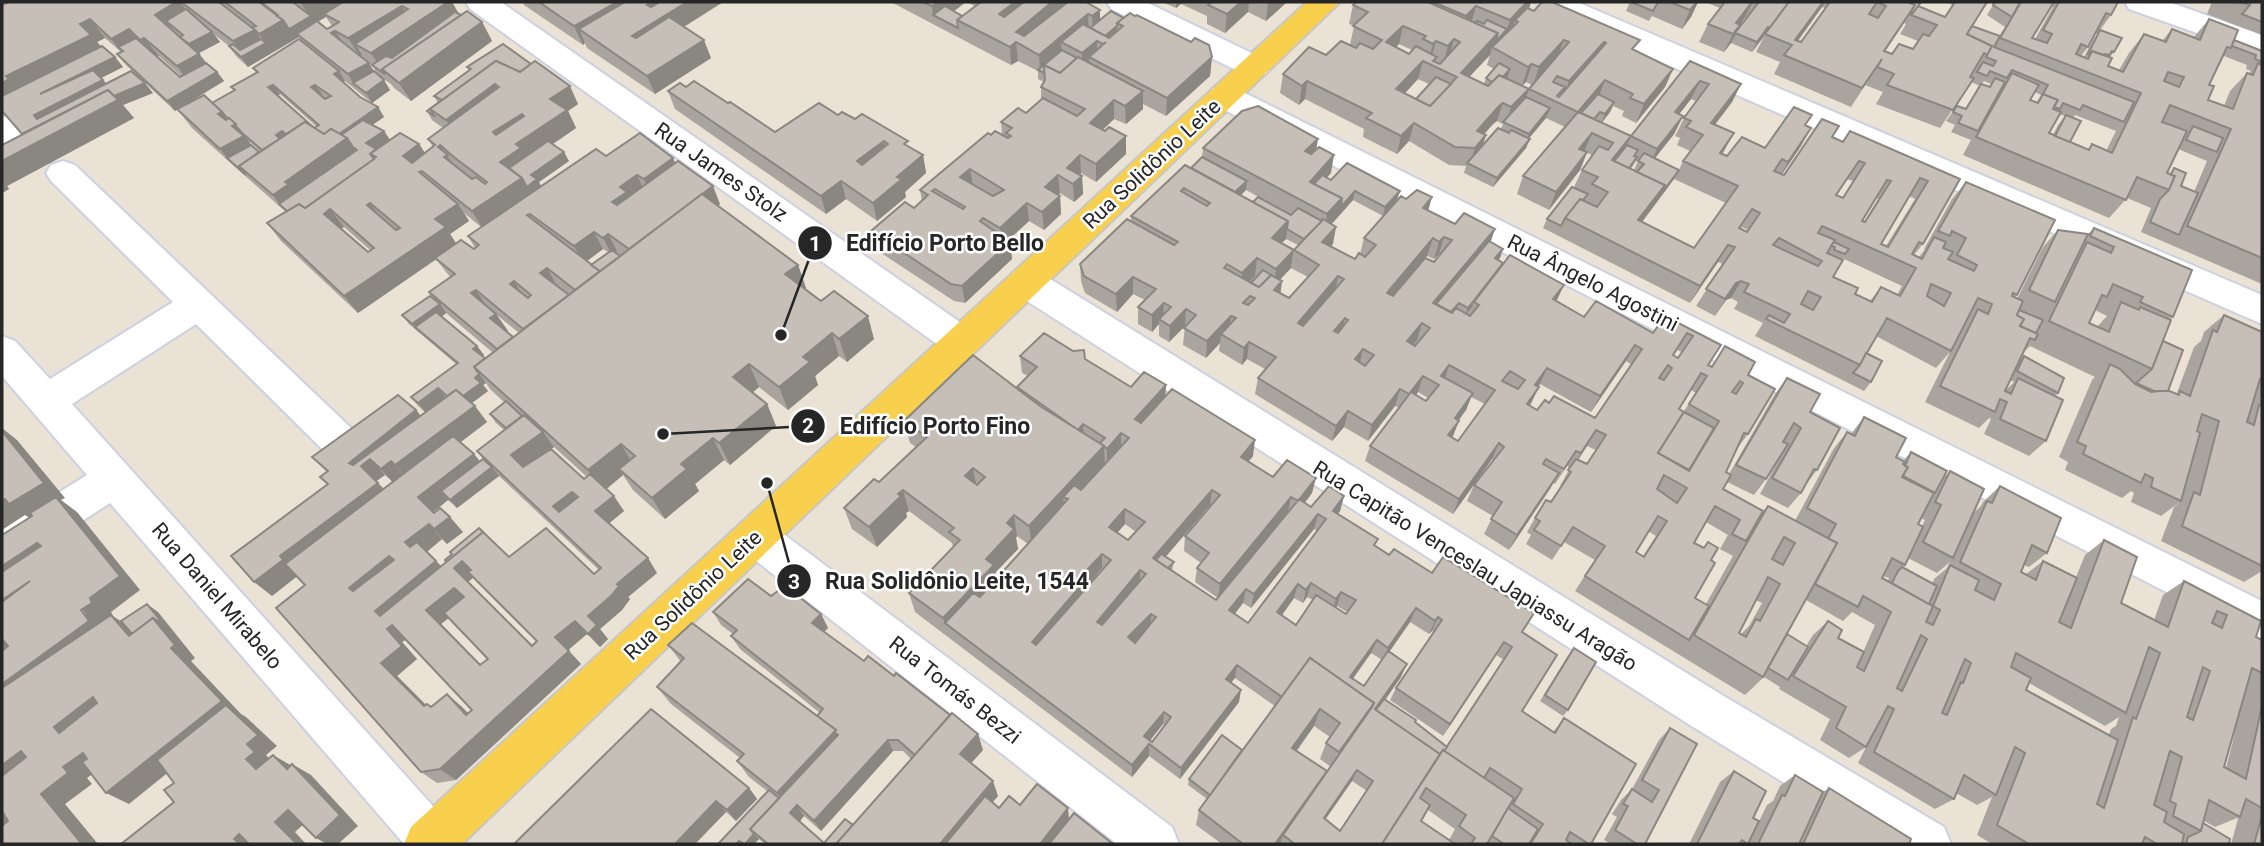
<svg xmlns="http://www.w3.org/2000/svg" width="2264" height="846" font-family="Roboto,sans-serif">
  <rect width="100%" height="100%" fill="#ebe2d6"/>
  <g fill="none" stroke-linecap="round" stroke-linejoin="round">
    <defs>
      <g id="minor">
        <polygon points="466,2 501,2 974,332 979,342 974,352 961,357 948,352 470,9"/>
        <polygon points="1107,2 1146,2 1266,60 1271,67 1266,74 1255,77 1244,74 1111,9"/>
        <polygon points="1536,2 1577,2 2262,295 2262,324 1540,9"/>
        <polygon points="2125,2 2169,2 2262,35 2262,56 2129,9"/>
        <polygon points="1224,85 1235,88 2262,601 2262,641 1213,104 1208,96 1213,88"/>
        <path d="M2,116L13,119L32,150C25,162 16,169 2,173Z"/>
        <polygon points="63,161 75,165 352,429 357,440 352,451 338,456 324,451 196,324 72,404 449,824 456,841 454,844 404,844 110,503 17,563 2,568 2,528 87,475 2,376 2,336 15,341 50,379 173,302 51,181 46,173 51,165"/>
        <polygon points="1026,268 1039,272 1722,695 1944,827 1951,844 1884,844 1690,725 1013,292 1008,282 1013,272"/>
        <polygon points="755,518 769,523 1172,827 1179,844 1117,844 741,549 735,536 741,523"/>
      </g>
      <polygon id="major" points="1307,2 1340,2 462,844 404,844 411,827"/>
    </defs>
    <!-- minor casing -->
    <use href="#minor" stroke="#ccd0e1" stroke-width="4"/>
    <!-- major casing -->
    <use href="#major" stroke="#c7c7c7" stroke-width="4"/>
    <!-- minor -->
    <use href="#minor" fill="#fff" fill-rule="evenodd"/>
    <!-- major -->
    <use href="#major" fill="#f8d04e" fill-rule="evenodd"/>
  </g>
  <!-- wall -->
  <g fill="#a9a49d" fill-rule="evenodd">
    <path d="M9,2H452L459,14L482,22L492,41L411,101L394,88L391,84L378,75L372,65L369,64L374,71L390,90L372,103L345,81L343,82L360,97L378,107L384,117L372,125L384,131L390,140L419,144L425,153L433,147L428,139L443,128L432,120L427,111L438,103L434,96L469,71L467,67L578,104L568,111L576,128L553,144L569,161L539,182L541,186L606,156L676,163L720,204L717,206L798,265L806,288L805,289L874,339L847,362L839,356L815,376L818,385L788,410L759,387L752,392L767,404L776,426L730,465L724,460L695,484L699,491L665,519L633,490L623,475L606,489L624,511L609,523L657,573L628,597L630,599L622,610L600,629L608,639L600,647L587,634L568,650L581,664L456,780L437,783L421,772L305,585L297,576L272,596L327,484V472L312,457L416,410L421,416L446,397L425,412L418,406L411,397L456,364L409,324L402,315L434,300L429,292L450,277L436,259L358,313L281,241L267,223L286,212L235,167L192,128L177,109L175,111L125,64L117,54L121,52L105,38L97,42L101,47L115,57L123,67L101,78L106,83L153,93L123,105L134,118L7,186L9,189L2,193V145L22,134ZM326,17L332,26L327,29L317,22ZM215,35L229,46L236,56L248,67L299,37L302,42L253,68L256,73L231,87L234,91L212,103L177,109L224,81L217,72L206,63L199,53L220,42ZM159,56L181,76L180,77L157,57ZM280,94L317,127L314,128L278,96ZM249,142H250L261,152H259ZM464,213L481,227L468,236L475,248L474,249L456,243L450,234L469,221ZM344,227L370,250L368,252L341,228ZM603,249L608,252L591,265L587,261ZM446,313L492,352L485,358L482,356L484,355L477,346L442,317ZM497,315L519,333L513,337L507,332L508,331ZM486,383L490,389L505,403L490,414L496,423L504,430L477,451L483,459L480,461L474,454L460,442L487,422L472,403L488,391L483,385ZM554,447L587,477L584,479L551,449ZM385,475L393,482L384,489L376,481ZM499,476L599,570L594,574L509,557L441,566L427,552L442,539L447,544L463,532L433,512L448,500L457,508ZM473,578L537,642L532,646L468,582ZM449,618L488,659L481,665L441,624ZM406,640L472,710L468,713L461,706L431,707L426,705L397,676L417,659L402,642Z"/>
    <polygon points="523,2 723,2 684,27 711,58 655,94 587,48 585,43 583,45 524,5"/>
    <path d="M891,2H1090L1089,4L1100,10V20L1124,18L1212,57L1210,76L1166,116L1143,104V109L1126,124L1114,119L1103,130L1126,154L1096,182L1081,173L1080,175L1082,176L1083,194L1074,202L1060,193L1058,195L1060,196L1061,214L1044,230L1029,221L1008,240L1010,242L1012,259L965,303L954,301L875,249L871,231L914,208L922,201L920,190L991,135H1002L1001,122L1026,113L1041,100V87L1044,82L1038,79V71L1018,61L1011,65ZM966,2L975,6L962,16L954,11Z"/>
    <polygon points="1162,2 1287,2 1266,21 1248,12 1225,33 1207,24 1207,16 1181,4 1176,8"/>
    <path d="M1356,2H1531L1529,9L1635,50L1673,69L1665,87L1636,123L1622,116L1624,111L1613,106L1610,112L1601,123L1631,136L1690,61L1741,84L1732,102L1715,125L1722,154L1727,156L1765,148L1805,126L1801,146L1782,174L1784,175L1832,137L1843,142L1960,179L1923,244L1914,255L1919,257L1925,249H1924L1952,199L1966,182L2017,295L2015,297L2017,299L2043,247L2058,230L2088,234L2094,228L2192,270L2173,317L2169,320L2163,341L2168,391L2176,394L2177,393L2194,347L2201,341L2204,332L2224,315L2262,332V571L2244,582L2161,541L2174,507L2181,501L2161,516L2131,502L2134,493L2131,491L2122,498L2065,470L2068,462L2059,457L2092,380L2095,377L2030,346L2023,353L2019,361L2024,356L2058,393L2055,396L2046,441L2029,456L1984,434L1991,419L1989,418L1979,428L1925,402L1950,352L1936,368L1876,336L1866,353L1871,382L1864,391L1755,336L1763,323L1734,309L1738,302L1731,298L1726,300L1715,316L1696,306L1723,264L1718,262L1690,303L1543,228L1547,219L1574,187L1582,170L1592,155L1587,153L1580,170L1549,210L1517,194L1523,176L1565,127L1546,118L1529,138L1526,148L1493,187L1464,173L1466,166L1449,165L1409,141L1397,154L1363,137L1364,129L1305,99L1299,105L1280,93L1283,74L1350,45L1354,26L1349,24L1353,5ZM1399,44L1412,50L1409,54L1396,47ZM1490,55L1487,65L1494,69L1486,78L1484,84L1469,77ZM1418,79L1429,84L1416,99L1405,93ZM1526,82L1532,85L1529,89L1522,86ZM1691,99L1696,101L1684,118L1675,136L1680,138L1677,145L1690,151L1683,161L1679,170L1655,158L1674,134L1683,116L1679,114ZM1497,121L1503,124L1501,129L1483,145L1486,135L1484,134L1493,124ZM1636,161H1638L1634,170L1631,169ZM1674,179L1726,203L1694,248L1642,222ZM1847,179L1853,181L1843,198L1836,195ZM1909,196L1915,199L1886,246L1881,244ZM1876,198L1878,199L1864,222L1862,221ZM1742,227L1748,230L1747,232L1740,229ZM1842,258L1902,286L1897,295L1881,287L1870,301L1855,294L1833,277ZM2095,310L2107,316L2097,327L2089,323ZM2010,380L2014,382L2005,391Z"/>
    <polygon points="1630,2 1698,2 1691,17 1682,29 1652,16 1649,21 1626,11"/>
    <path d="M1705,2H1922L1919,6L1945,17L1953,5L1945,2H1987L1972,26L1999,36L2005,27L1987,15L1995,2H2118L2111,15L2097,34L2096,33L2088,47L2081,56L2084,57L2093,40L2100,30L2114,52L2110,57L2108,66L2119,70L2129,53L2144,34L2162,41L2172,29L2194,37L2209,19L2234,40L2262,51V284L2141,232L2151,208L2127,198L2109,218L1963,155L1971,140L1951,132L1955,125L1946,121L1957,106L1965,109L1980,86L1971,82L1940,128L1876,104L1883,92L1865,85L1868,81L1851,107L1774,74L1780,62L1756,52L1764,37L1752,52L1731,43L1724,52L1699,42L1708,24L1720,8ZM2051,6L2053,7L2035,39L2032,38ZM1822,7L1825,8L1801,42L1798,41ZM1745,18L1746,19L1735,33L1739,25ZM1904,23L1906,24L1900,34L1918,41L1913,49L1892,54L1885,52ZM2224,56L2247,65L2246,69L2251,71L2248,74L2247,73L2230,91L2224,106L2208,100L2209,85ZM1984,81L1991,84L1989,87L1982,84ZM2035,92L2041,95L2036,103L2030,100ZM2059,114L2065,116L2058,125L2053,135L2049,133ZM2075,115L2116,131L2106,151L2092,144L2087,150L2070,142L2073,118ZM2178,149L2207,161L2194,192L2181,186L2174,168L2169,174L2167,173Z"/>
    <polygon points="2211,2 2262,2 2262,35 2207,14 2212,2"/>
    <polygon points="686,87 728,103 775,132 838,115 855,119 923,155 926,173 905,192 906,197 877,221 846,199 826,214 675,109 668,91"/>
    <path d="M1203,148L1316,150L1331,173L1326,178L1428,211L1491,242L1500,258L1498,260L1557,301L1584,317L1653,333L1665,316L1721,345L1708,365L1748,375V434L1736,450L1726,472L1729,474L1775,394L1787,378L1810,412L1817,470L1807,483L1801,493L1788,508L1760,494L1785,448L1766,479L1754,495L1727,482L1723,489L1763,511L1768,506L1795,521L1834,448L1847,432L1851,434L1864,417L1896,457L1903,461L1911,452L1943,478L1950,471L1973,513L1981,506L1983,502L2000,486L2047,553L2029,567L2024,565L2021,572L2026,574L2043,561L2076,577L2085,555L2104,540L2121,603L2154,620L2163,595L2184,581L2256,637L2262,640V844H2231L2238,819L2237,818L2215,827L2204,821L2203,823L2229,844H1992L1977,835L1992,797L1977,805L1956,793L1954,799L1935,809L1858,763L1866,747L1849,758L1820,740L1830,719L1779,689L1780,687L1764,677L1745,695L1575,591L1595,560L1564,542L1552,560L1526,544L1531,535L1527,532L1535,518L1551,502L1562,487L1560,486L1570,468L1567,466L1555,484L1553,483L1509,550L1484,534L1493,516L1467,501L1474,485L1453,514L1365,461L1370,446L1399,408L1395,406L1368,441L1344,427L1332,441L1255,394L1258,378L1265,369L1247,359L1242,365L1219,351L1220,343L1206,358L1183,345L1185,326L1169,342L1159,336V324L1152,332L1138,324V307L1145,300L1133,294L1117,312L1085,293L1081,281L1080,264L1131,221V216L1191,168L1202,157ZM1246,190L1291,215L1253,202L1241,195ZM1353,200L1383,216L1364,238L1360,254L1355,259L1331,246L1333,244L1332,224ZM1286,239L1298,245L1294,250L1291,268L1308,277L1289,298L1280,294V279L1291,268L1281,243ZM1439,254L1440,255L1434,262L1426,258L1427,256L1434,259ZM1677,350L1682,352L1678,358L1673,356ZM1626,361L1632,365L1595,418L1549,403L1537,410L1530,406L1540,384L1591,412ZM1691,390L1696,393L1684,411L1679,409ZM1418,392L1428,398L1426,401L1416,395ZM1471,397L1485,404L1458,441L1452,437L1459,420L1466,410ZM1587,446L1596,450L1587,464L1578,460ZM1492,459L1493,460L1474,485ZM1921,518L1925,520L1922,526L1918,524ZM1706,522L1728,535L1720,549L1733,556L1734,554L1706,604L1695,598L1708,542L1703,548L1694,543ZM1648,531L1656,536L1643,556L1636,552ZM1908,558L1937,573L1950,562L1947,568L1934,579L1932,584L1902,567L1905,565ZM1883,576L1889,578L1888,581L1882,578ZM1756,600L1762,603L1749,626L1741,634L1739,633ZM1806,600L1843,621L1852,612L1875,625L1863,652L1838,638L1828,621L1813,635L1806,646L1787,634ZM2029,683L2105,726L2119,717L2116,726L2111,729L2109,735L2026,690ZM2236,725L2233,741L2226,768L2224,767Z"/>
    <path d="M1020,356L1085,359L1131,387L1166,385L1165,397L1253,456L1249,461L1273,477L1312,493L1305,503L1311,507L1344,496L1340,511L1337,514L1376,546L1522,633V711L1553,732L1564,718L1591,844H1492L1488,842L1487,844H1222L1196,825L1199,810L1207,799L1188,785L1189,779L1242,750L1275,706L1235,678L1231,682L1239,702L1180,779L1149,756L1132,777L915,612L909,593L953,547L952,543L909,511L906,513L907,517L877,547L852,529L844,508L879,482L916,447L910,443L904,421L1017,389V387L1028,376L1022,373ZM1210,505H1211L1185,536L1184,551L1201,563L1197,568L1195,582L1218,598L1216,600L1172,571L1174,562L1165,557ZM1125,524L1136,532L1128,540L1117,533ZM1314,529L1317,531L1248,623L1235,614L1243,603L1251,608ZM1017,536L1028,544L997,579L995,573L1018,549L1016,538ZM1102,568L1103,569L1092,582V580ZM1307,597L1313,600L1296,625L1282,615L1294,598L1303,603ZM1337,606L1347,612L1346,614L1335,607ZM1410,622L1429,634L1432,631L1434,632L1396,688L1390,700L1443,736L1496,655L1504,660L1447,747L1385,699L1401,677L1389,652ZM1371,653L1382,660L1364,686L1353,679ZM1163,724L1165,725L1152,742L1150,740ZM1314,726L1330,737L1326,743L1320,759L1331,767L1326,774L1297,751ZM1352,781L1367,791L1340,831L1325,820ZM1428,810L1455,829L1449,840L1421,821Z"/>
    <path d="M771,596L821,614L828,628L824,632L983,750L971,763L998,796L992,802L999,808L1020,805L1069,819L1113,844H765L759,839L754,844H718L767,791L749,777L737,761L740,758L671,704L657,687L681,662L668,645L817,716L820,713L740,649L731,636L733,634L721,625L713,612ZM893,751H903L911,759L853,825L824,843L799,822L804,816L821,831Z"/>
    <polygon points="1569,654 1568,710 1563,716 1540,701"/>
    <polygon points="1670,728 1697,744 1645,844 1611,844 1604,840 1617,817 1612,814 1621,800 1632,789 1659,740"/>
    <polygon points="1734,771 1753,818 1759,821 1748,844 1689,844 1720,782"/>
    <polygon points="1795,775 1823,792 1829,788 1909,844 1748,844 1767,805 1773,801 1780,786"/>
    <polygon points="749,788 757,799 736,821 726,812 695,844 514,844"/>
  </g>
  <!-- shaded-wall -->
  <g fill="#8a8680">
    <polygon points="176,2 180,2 193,18 166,21 174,30 155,15"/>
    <polygon points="299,2 355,2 324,14 326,17 297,34 299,37 248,67 241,57 244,56 233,41 255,30 264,44 266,43 259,34 283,20 310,17 302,5"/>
    <polygon points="448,2 452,2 461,18 383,71 371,53"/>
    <polygon points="614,2 723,2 640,54 579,29 585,43 583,45 574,26"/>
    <polygon points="938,2 966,2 942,20 933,15 932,6"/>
    <polygon points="1015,2 1030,2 1001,33 999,14"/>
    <polygon points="1052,2 1066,2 1067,9 1023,46 1016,32"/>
    <polygon points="1176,2 1181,2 1181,4 1176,8"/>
    <polygon points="1241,2 1249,2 1248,12 1225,33 1227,14"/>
    <polygon points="1268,2 1287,2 1266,21"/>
    <polygon points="1527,2 1531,2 1528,12 1518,22 1515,20 1512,30 1492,47 1490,55 1456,91 1461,73 1498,33 1507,29 1510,20"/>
    <polygon points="1697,2 1698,2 1691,17 1682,29 1690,10"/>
    <polygon points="1753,2 1731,43 1724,52 1733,34 1736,23"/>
    <polygon points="1823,2 1825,2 1822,7 1785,58 1795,40"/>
    <polygon points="402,6 412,24 355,44 362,55 360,56 348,38"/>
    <polygon points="1476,6 1471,24 1461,35 1466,16"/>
    <polygon points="1100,10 1100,29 1093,35 1092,16"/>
    <polygon points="1088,14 1089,33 1061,42 1062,55 1040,71 1039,55"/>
    <polygon points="90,19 105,38 97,42 107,53 2,110 2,83 6,76 80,24"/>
    <polygon points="482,22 492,41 411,101 399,83"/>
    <polygon points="1117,26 1117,36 1103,44 1099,42"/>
    <polygon points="1403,26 1399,44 1382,61 1386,42"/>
    <polygon points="1768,27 1763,37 1752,52 1757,42"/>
    <polygon points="129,29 143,47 118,47 126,57 111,39"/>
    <polygon points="335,31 347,49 331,33"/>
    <polygon points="212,32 220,42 195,55 187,45"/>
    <polygon points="144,38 159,56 155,58 140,40"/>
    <polygon points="1454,39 1449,58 1443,65 1448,46"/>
    <polygon points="704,40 711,58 655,94 647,76"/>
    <polygon points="1564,40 1557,59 1533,85 1539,67"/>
    <polygon points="1097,41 1097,59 1089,57 1090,66 1082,71 1082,53"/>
    <polygon points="1436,41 1431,59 1428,62 1433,44"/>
    <polygon points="1016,42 1018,61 1011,65 1010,47"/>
    <polygon points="1604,42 1597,61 1563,100 1569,81"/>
    <polygon points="199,54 214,72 191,85 177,66"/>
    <polygon points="115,57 123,67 49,104 40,94"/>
    <polygon points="1212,57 1210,76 1166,116 1167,98"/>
    <polygon points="1423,61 1418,79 1392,107 1396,89"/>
    <polygon points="369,63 380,81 353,83 348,74"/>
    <polygon points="1532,64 1526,82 1522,86 1528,67"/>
    <polygon points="1510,69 1507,79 1503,77"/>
    <polygon points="1673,69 1665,87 1636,123 1644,104"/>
    <polygon points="339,71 345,81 340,84 334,74"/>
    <polygon points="217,72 224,81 175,111 167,101"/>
    <polygon points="103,80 112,90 43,125 34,115"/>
    <polygon points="384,80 390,90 372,103 366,93"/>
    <polygon points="1605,80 1598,99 1578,122 1578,112"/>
    <polygon points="1307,81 1305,99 1299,105 1302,86"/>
    <polygon points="1700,81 1691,99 1666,131 1675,112"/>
    <polygon points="145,83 153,93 123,105 134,118 7,186 9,189 2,193 2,161 101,102"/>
    <polygon points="495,84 505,102 457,138 446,120"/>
    <polygon points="1741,84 1732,102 1702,141 1711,123"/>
    <polygon points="273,85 280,94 275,97 268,87"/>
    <polygon points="315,85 322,94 318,97 311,87"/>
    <polygon points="570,86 578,104 568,111 576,128 528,161 514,178 500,162 516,144 550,99"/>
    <polygon points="1529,89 1522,107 1506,123 1511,107"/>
    <polygon points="1143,91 1143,109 1126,124 1125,106"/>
    <polygon points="1114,100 1114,119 1090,141 1090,123"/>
    <polygon points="1614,102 1610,112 1601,124 1605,114"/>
    <polygon points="1503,103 1497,121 1493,124 1471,149 1477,131 1499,106"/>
    <polygon points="378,107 384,117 349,141 360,156 279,204 273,195 285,182 328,142"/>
    <polygon points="1550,108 1546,118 1525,143 1529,134"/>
    <polygon points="222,112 236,124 258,154 227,158 220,149 218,114"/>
    <polygon points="522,114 531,132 504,151 493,132"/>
    <polygon points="1683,116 1674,134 1648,167 1657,149"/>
    <polygon points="1414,123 1409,141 1397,154 1401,136"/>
    <polygon points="1811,128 1801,146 1778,180 1788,162"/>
    <polygon points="282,131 290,141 283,144 276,135"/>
    <polygon points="384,131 390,140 372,153 366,143"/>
    <polygon points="1592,133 1584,152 1579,149"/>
    <polygon points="1734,133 1724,151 1710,171 1720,153"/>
    <polygon points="1486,135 1480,153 1469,166 1475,148"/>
    <polygon points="1126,136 1126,154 1096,182 1096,164"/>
    <polygon points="1631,136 1623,154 1611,170 1612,160"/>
    <polygon points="1318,139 1315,157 1305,151"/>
    <polygon points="1530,139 1526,148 1493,187 1497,178"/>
    <polygon points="884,141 888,159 862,179 857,161"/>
    <polygon points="419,144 431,162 415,174 403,156"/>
    <polygon points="440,145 459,173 455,175 438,147"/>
    <polygon points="564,152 569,161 539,182 542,188 532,196 527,187 531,175"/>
    <polygon points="1587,152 1580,170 1549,210 1556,192"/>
    <polygon points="923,155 926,173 905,192 906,197 877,221 873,203 897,177"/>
    <polygon points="1080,155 1081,173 1071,183 1067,168"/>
    <polygon points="1334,155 1331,173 1313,192 1310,182"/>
    <polygon points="673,158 681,176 652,197 644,179"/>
    <polygon points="970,169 973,187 960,177"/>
    <polygon points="1679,170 1674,179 1630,238 1638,220 1665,185"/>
    <polygon points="637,175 645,192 621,220 612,202 620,187"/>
    <polygon points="1058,175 1060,193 1046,205 1045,187"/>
    <polygon points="1082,176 1083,194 1074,202 1073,184"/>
    <polygon points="522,178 532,196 483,229 472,211"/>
    <polygon points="841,181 846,199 826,214 821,196"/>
    <polygon points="1247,181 1246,190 1229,207 1229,198"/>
    <polygon points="713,186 720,204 709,213 699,197"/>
    <polygon points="1355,191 1353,200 1324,232 1327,214 1342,198"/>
    <polygon points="1400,191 1397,200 1383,216 1385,207"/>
    <polygon points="1060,196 1061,214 1044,230 1042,212"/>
    <polygon points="1432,197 1427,215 1423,208"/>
    <polygon points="370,203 383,221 367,205"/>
    <polygon points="1027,203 1029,221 1002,246 1000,228"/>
    <polygon points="458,204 469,221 450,234 457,245 358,313 344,296 435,219"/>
    <polygon points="330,209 344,227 337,231 324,214"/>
    <polygon points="1288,221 1286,239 1269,255 1272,238"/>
    <polygon points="1336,227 1333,244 1319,259 1322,242"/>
    <polygon points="1495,229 1489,247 1437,309 1433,303"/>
    <polygon points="594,232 603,249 583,264 574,246"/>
    <polygon points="608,234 617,251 612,255 603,238"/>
    <polygon points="1444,237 1439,254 1434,259 1439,242"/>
    <polygon points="1433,238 1427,256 1383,310 1387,293"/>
    <polygon points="1010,242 1012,259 965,303 962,286"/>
    <polygon points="1728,245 1718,262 1690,303 1700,286"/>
    <polygon points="1503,249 1500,258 1492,268 1495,258"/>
    <polygon points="1294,250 1291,268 1257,304 1275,277 1276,269"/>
    <polygon points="1257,258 1255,276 1241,290 1242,273"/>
    <polygon points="1503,263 1474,302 1472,307 1464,317 1468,308"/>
    <polygon points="798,265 806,288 793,298 785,274"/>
    <polygon points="547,268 557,286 540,273"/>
    <polygon points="1338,276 1335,293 1295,340 1298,323"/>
    <polygon points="1133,277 1133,294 1117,312 1116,294"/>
    <polygon points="514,281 524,298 510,284"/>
    <polygon points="1282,281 1280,298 1274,290"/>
    <polygon points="1741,281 1731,298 1726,300 1715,316 1736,283"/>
    <polygon points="1564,285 1556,302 1553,299"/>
    <polygon points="476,290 487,307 471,293"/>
    <polygon points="1164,303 1163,320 1159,319 1159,324 1152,332 1152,315"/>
    <polygon points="440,304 446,313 421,331 415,327 419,333 412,324"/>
    <polygon points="1186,309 1185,326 1169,342 1170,326"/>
    <polygon points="496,314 508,331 502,335 490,318"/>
    <polygon points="868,316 874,339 847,362 839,339"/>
    <polygon points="1231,316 1230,333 1221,334 1220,343 1206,358 1207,341"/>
    <polygon points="1345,318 1341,335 1334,331"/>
    <polygon points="1422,323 1417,340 1402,358 1407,341"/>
    <polygon points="832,333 839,356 815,376 818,385 788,410 779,387 803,357"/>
    <polygon points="1249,342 1247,359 1242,365 1244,348"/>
    <polygon points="1635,345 1626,361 1591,412 1600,396"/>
    <polygon points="477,346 484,355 480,357 473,349"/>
    <polygon points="1363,349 1359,366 1355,359"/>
    <polygon points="749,364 759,387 744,400 733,377"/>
    <polygon points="1449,365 1444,382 1439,385 1441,376"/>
    <polygon points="1547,368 1540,384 1527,401 1535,385"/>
    <polygon points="479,374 486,383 483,385 488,391 461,411 455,402 475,378"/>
    <polygon points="1423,376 1418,392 1404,411 1409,394"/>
    <polygon points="1166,385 1165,402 1135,435 1135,419"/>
    <polygon points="1539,387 1531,403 1520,421 1527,404"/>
    <polygon points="438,388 445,397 425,412 418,403"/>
    <polygon points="1400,389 1395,406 1368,441 1372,425"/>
    <polygon points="1473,393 1466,410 1450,432 1459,421 1453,436 1442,451 1455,418"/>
    <polygon points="767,404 776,426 730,465 719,443"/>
    <polygon points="475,406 487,422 410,481 395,465"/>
    <polygon points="416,410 429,426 370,459 385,475 375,482 349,463"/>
    <polygon points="1348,411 1344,427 1332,441 1336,426"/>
    <polygon points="1083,424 1084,440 1078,430"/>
    <polygon points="2,428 17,440 65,498 61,500 77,512 140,590 111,612 113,616 132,629 153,618 147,604 158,612 195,658 191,661 241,714 246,717 277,746 266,755 274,764 256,769 246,759 247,744 238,716 129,804 106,793 171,648 2,714 2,684 89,621 31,519 25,515 2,530"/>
    <polygon points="1596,430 1587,446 1572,469 1581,453"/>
    <polygon points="543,432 554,447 523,471 511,455"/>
    <polygon points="1121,433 1121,449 1107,465 1107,449"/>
    <polygon points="713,438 724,460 695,484 699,491 665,519 652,498 681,464"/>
    <polygon points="1255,440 1253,456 1239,472 1241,457"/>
    <polygon points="1499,443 1492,459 1453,514 1459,499"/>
    <polygon points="621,444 634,466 619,469 623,475 603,492 588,470"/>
    <polygon points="1104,446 1105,468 1069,507 1068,499 1063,497 1065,511 1032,546 1029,526"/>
    <polygon points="474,454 486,470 441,491 448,500 432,513 418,497"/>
    <polygon points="391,461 405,477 395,485 381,469"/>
    <polygon points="492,467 499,476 457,508 450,500"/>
    <polygon points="973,468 977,490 965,476"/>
    <polygon points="1559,473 1550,489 1509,550 1517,535"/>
    <polygon points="1316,478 1312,493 1294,516 1298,501"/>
    <polygon points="378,483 392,498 300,574 272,596 254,582 280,556"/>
    <polygon points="903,490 909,511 906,513 907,517 877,547 869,527"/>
    <polygon points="1212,490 1210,505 1157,567 1153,558"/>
    <polygon points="572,492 583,507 565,521 553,506"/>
    <polygon points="614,496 624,511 606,526 595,511"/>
    <polygon points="1344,496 1340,511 1329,526 1333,511"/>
    <polygon points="1291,497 1288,512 1218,598 1220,584"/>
    <polygon points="1125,509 1125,524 1109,542 1109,527"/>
    <polygon points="1318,514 1314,529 1251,608 1254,594"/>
    <polygon points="1014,515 1017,536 1016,538 1018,549 995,573 998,584 945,623 949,637 943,618 986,559 1007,523"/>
    <polygon points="450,517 463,532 447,544 434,529"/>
    <polygon points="429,524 442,539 420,557 405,542"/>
    <polygon points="489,539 476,575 468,582 453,568"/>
    <polygon points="37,543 59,558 2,596 2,566"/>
    <polygon points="1102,554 1102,568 1092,580 1092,588 1034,655 1032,642 1087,570"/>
    <polygon points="389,556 404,570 365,602 349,588"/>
    <polygon points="648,558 657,573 628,597 630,599 622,610 600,629 608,639 600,647 588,634 588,616 617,584"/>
    <polygon points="436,561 450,575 407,638 402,642 417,659 397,676 440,719 424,706 381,663 387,629 380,616 375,611"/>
    <polygon points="1140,570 1140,585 1098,636 1097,622"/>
    <polygon points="1311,583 1307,597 1303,603 1306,590"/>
    <polygon points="1298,584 1294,598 1274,626 1277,612"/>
    <polygon points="454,588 468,602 441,624 494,678 426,610"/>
    <polygon points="1246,589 1243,603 1227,623 1229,610"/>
    <polygon points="1341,592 1337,606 1332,613 1336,599"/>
    <polygon points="1416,608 1410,622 1383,661 1388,648"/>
    <polygon points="821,614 828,628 819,637 812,623"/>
    <polygon points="1151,614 1151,628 1128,651 1128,637"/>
    <polygon points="1438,617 1432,631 1429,634 1435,621"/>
    <polygon points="575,621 587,634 567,651 555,637"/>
    <polygon points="2,637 23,649 2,664"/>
    <polygon points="1377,640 1371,653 1345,689 1350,677"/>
    <polygon points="1504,642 1496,655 1443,736 1450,724"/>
    <polygon points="569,651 581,664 456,780 440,769"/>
    <polygon points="1407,664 1401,677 1374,716 1375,709"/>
    <polygon points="1237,665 1235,678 1224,691 1226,679"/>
    <polygon points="1241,690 1239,702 1180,779 1181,768"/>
    <polygon points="447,694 461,706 481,727 466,715"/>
    <polygon points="93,697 116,710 59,733 54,727"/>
    <polygon points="1320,709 1314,726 1287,763 1292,748"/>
    <polygon points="1164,712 1163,724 1144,748 1144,736"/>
    <polygon points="836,730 845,746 784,802 777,793"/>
    <polygon points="978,734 983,750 965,770 960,754"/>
    <polygon points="888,740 893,751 821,831 814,821"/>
    <polygon points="1149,744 1149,756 1132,777 1132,765"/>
    <polygon points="21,751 46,762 2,790 2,765"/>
    <polygon points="83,753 106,764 87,778 92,784 65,804 98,844 82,844 41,794 63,767"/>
    <polygon points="273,755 292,766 287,769"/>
    <polygon points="292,764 311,775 358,826 338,844 327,844 316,838"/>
    <polygon points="1357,770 1352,781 1319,828 1324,818"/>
    <polygon points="1327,771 1283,835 1280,844 1275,844"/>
    <polygon points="993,781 998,796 957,844 940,844"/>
    <polygon points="749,788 757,799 736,821 727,810"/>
    <polygon points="716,801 726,812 695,844 675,844"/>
    <polygon points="797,805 804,816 798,824 790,813"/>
    <polygon points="1068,808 1069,819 1050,844 1040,844"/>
    <polygon points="288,810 307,821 295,832 306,844 297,844 275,822"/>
    <polygon points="2,811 27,821 2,840"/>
    <polygon points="239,834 260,844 240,844 234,839"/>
    <polygon points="754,834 759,839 754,844 745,844"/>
  </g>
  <!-- building -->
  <g fill="#c5bfb7" stroke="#8a8680" stroke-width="2" fill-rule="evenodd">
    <polygon points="9,2 176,2 155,15 199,54 177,66 144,38 140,40 129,29 111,39 90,19 80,24 91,35 6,76 9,79 2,83 2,5"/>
    <polygon points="181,2 219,2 255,30 233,41"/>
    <polygon points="225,2 259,2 283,20 259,34 252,27 256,26"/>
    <polygon points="261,2 296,2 294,3 311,16 289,29 283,20 277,16 278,15"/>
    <polygon points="343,2 448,2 371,53 355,44 408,9 402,6 348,38 335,31 331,33 369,63 348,74 297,34 317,21 327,29 339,22 324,14"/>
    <polygon points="539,2 617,2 574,26"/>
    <polygon points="625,2 652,2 647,5 651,7 660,2 687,2 632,36 636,38 669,17 704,40 647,76 579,29"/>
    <polygon points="923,2 938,2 932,6"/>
    <polygon points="981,2 1015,2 999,14 1004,17 1024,2 1052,2 1016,32 1024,36 1068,2 1086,2 1100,10 1092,16 1088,14 1039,55 1016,42 1010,47 957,20"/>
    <polygon points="1212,2 1241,2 1227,14 1208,5"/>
    <path d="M1356,2H1428L1498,33L1461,73L1488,86L1499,75L1529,89L1511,107L1503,103L1499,106L1477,131L1486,135L1475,148L1455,147L1414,123L1401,136L1366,118L1372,113L1307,81L1302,86L1283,74L1309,47L1326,55L1341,41L1356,48L1360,43L1373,49L1382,40L1353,26L1368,12L1353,5ZM1403,26L1426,36L1423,39L1433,44L1436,41L1448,46L1454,39L1460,42L1440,64L1433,61L1437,57L1416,46L1409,54L1386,42ZM1423,61L1457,77L1430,106L1396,89Z"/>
    <polygon points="1433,2 1527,2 1510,20 1476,6 1466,16"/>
    <path d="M1542,2H1552L1640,40L1632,49L1673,69L1644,104L1630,98L1633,94L1605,80L1578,112L1631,136L1690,61L1741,84L1711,123L1734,133L1720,153L1727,156L1742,137L1765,148L1794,107L1812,115L1805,125L1811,128L1788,162L1782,159L1774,171L1784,175L1822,119L1839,126L1832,137L1843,142L1850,131L1960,179L1923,244L1919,242L1912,254L1922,259L1934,237L1946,242L1943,248L1953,252L1948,259L1974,271L1977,265L1957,255L1966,238L1952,231L1950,236L1938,231L1966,182L2055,220L2017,295L2013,293L2012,296L2023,301L2017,315L2024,319L2020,326L2038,334L2035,340L2030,338L2005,391L2011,394L2018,378L2063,400L2046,441L2000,419L2007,402L2000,399L1995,412L1940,386L1978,309L1988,314L1992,304L1978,298L1951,351L1887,318L1860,365L1766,319L1769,315L1784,323L1790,314L1744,292L1749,284L1741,281L1736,283L1725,299L1706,289L1735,247L1728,245L1700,286L1565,218L1580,199L1597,207L1608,192L1592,184L1598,177L1582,170L1599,146L1608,150L1613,143L1592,133L1579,149L1587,152L1556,192L1523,176L1578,112L1529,89L1569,42L1564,40L1539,67L1532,64L1528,67L1492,47L1518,22L1515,20L1527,8L1534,11ZM1604,42L1606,43L1559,97L1557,96L1565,87L1553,82L1557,76L1569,81ZM1700,81L1709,84L1684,118L1691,121L1686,127L1703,135L1683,161L1738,186L1694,248L1638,220L1665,185L1612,160L1631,136L1657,149L1683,116L1675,112ZM1859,161L1865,163L1843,198L1836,195ZM1920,178L1928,181L1888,247L1881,244ZM1887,180L1891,181L1865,222L1862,221ZM1752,209L1760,213L1747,232L1739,228ZM1822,226L1916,268L1900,296L1881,287L1872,302L1855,294L1858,288L1833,277L1843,260L1827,253L1835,240L1818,233ZM1779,238L1822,261L1818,266L1773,245ZM1931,284L1951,293L1944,306L1927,296ZM1808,291L1821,297L1813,310L1801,304Z"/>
    <polygon points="1631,2 1658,2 1653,11"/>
    <polygon points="1670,2 1697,2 1690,10"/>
    <polygon points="1725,2 1752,2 1736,23 1740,25 1733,34 1708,24"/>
    <polygon points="1759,2 1789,2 1770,28 1768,27 1757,42 1735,33"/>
    <path d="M1789,2H1823L1795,40L1801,42L1830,2H1908L1915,5L1884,51L1892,54L1899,44L1913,49L1923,34L1929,36L1937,25L1911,15L1918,6L1945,17L1955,2H1987L1967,34L1992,46L1988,55L1984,53L1970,77L1974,78L1953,110L1887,85L1894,74L1877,67L1882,59L1862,88L1784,55L1792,45L1765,34ZM1877,2L1886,6L1878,18L1869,14Z"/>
    <polygon points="1908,2 1921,2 1912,14 1910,14 1915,5"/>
    <polygon points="1995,2 2020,2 2012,17 1993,5"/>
    <path d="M2021,2H2054L2032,38L2047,43L2052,34L2043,30L2059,2H2118L2111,15L2106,13L2088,47L2081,44L2076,54L2088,59L2092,51L2112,58L2108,66L2123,72L2144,34L2166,42L2172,29L2200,40L2209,19L2238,30L2231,48L2227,47L2209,85L2214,86L2208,100L2233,109L2247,73L2253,75L2258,63L2262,65V258L2187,226L2231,129L2170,105L2162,122L2187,131L2167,173L2175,176L2169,190L2137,177L2126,200L1976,137L2012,73L2039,85L2030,100L2038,103L2043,94L2058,100L2053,109L2061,112L2049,133L2089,150L2092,144L2112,153L2141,93L2000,38ZM2168,72L2184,77L2179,87L2164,81Z"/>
    <polygon points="2239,2 2251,2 2250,5"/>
    <polygon points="2251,2 2262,2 2262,22 2242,14 2250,5"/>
    <polygon points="945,6 962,16 957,20 958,28 933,15"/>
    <polygon points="186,9 212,32 189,44 180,37 183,35 166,21"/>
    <polygon points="467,11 482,22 399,83 382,69"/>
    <polygon points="1111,11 1124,18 1117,23 1117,26 1105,36 1090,28"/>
    <polygon points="455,12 461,15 382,69 385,74 372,65 386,56 392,58"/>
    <polygon points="1130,13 1135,16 1137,15 1191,42 1195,38 1209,45 1212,57 1167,98 1089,57 1106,42 1103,44 1097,41 1082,53 1061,42 1083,24 1109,38 1123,26 1117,23"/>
    <polygon points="1487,20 1507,29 1496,42 1498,33 1475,23 1477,21 1484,24"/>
    <polygon points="1972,26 2000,36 1994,47 2134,102 2124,122 2083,105 2080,110 2063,103 2060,109 2054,107 2058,100 2043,94 2048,85 2012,70 2007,78 1990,71 1987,76 1977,72 1983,62 1993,66 1996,61 1986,57 1992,46 1967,34"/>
    <polygon points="2100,30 2122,38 2114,52 2112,51 2109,55 2105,54 2104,55 2092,51 2090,54 2088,54"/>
    <polygon points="136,38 180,77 206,63 217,72 167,101 117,54 123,51 118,47"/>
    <polygon points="261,39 266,43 241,57 229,46 233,44 240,50"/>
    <path d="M299,39L339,71L334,74L360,97L378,107L339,134L331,129L324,134L314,128L319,125L273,85L268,87L312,126H311L305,122L286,134L282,131L276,135L280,139L262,150L242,133L229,118L228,119L222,112L212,103L235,90L231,87L258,72L253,68ZM315,85L331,96L325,99L311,87Z"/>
    <polygon points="2234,40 2262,51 2262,62 2255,59 2256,55 2232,46"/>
    <polygon points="503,44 531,64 520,72 496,61 430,109 435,117 427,111 442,100 434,96 471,69 467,67"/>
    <polygon points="102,46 115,57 40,94 93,70 103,80 34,115 37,119 131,71 145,83 114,96 108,90 22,134 2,111 2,96"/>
    <polygon points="1062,50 1077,58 1060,73 1044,65 1045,73 1038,70"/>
    <path d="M1078,57L1143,91L1125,106L1114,100L1090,123L1105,131L1109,127L1126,136L1096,164L1080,155L1067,168L1082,176L1073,184L1058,175L1045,187L1060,196L1042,212L1027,203L1000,228L983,218L980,221L1010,242L962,286L951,284L871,231L905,202L914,208L928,195L920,190L988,133L991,135L995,131L1008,138L1011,136L1006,133L1012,128L1001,122L1018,108L1026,113L1043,98L1077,116L1085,109L1041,87L1045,80L1044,65L1060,73ZM970,169L1004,190L993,196L960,177ZM935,189L965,207L963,209L932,191Z"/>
    <path d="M496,61L520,72L535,61L570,86L550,99L567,110L516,144L521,148L500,162L522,178L472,211L422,171L419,172L458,204L435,219L446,227L344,296L267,223L299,204L305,208L376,157L370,154L400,133L419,144L403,156L412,163L435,145L428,139L499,87L495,84L446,120L430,109ZM522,114L524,116L496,135L493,132ZM440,145L455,158L487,182L485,184L476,177L472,179L444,157L448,155L438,147ZM370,203L400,228L396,230L367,205ZM330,209L374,248L368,252L324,214Z"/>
    <polygon points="1499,63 1510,69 1503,77 1499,75 1492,82 1486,78"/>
    <polygon points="374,71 384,80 366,93 353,83"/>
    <polygon points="1436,77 1451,84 1430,106 1416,99"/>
    <polygon points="1995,78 2005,82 1978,131 1958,123 1962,116 1953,112 1957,106 1966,109 1981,84 1990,87"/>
    <path d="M694,81L728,103L730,102L775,132L819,103L838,115L842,112L855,119L862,114L908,141L904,144L923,155L897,177L902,179L873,203L841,181L821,196L668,91L680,83L686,87ZM884,141L888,144L862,165L857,161Z"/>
    <polygon points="108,90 118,100 2,161 2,145"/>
    <polygon points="1598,94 1614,102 1605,114 1600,112 1594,119 1581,113"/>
    <polygon points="204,95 222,112 218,114 226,120 229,118 236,124 232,126 244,136 220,149 177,109"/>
    <polygon points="1526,97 1550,108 1529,134 1503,122"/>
    <polygon points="1258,106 1318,139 1305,151 1311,154 1319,147 1334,155 1310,182 1342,198 1327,214 1203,148 1242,111"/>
    <polygon points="2066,115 2081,121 2070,142 2055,136"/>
    <polygon points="363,120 384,131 366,143 376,149 370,154 374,159 305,208 299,204 287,211 279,204 357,150 353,147 347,138 341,135"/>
    <polygon points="305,122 324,134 331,129 347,138 285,182 289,184 273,195 239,166"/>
    <polygon points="2193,126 2223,138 2217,152 2186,140"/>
    <polygon points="1498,128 1509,133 1511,130 1530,139 1497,178 1467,163"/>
    <path d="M640,133L673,158L644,179L637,175L620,187L627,192L612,202L617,205L678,161L713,186L629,249L608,234L603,238L594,232L574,246L530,214L527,215L600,271L575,290L547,268L540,273L569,295L523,329L476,290L471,293L496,314L490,318L513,337L497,349L429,292L455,274L435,258L461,240L474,249L479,245L468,236L596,149L606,156ZM514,281L531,295L528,298L510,284Z"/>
    <polygon points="548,141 564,152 531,175 537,179 527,187 522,178 509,168"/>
    <polygon points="251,145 259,152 239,166 246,175 227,158"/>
    <polygon points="1627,145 1638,150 1634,156 1637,157 1629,168 1614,161"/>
    <polygon points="1644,153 1679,170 1661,194 1665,185 1637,172 1644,164 1638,161"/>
    <polygon points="1202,157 1247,181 1235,192 1191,168"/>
    <polygon points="1347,163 1400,191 1385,207 1355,191 1341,207 1342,198 1314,184 1322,175 1331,180"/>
    <path d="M1185,165L1288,221L1272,238L1294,250L1276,269L1257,258L1242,273L1227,264L1224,268L1259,287L1271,275L1282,281L1274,290L1289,298L1319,265L1294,250L1323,219L1336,227L1322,242L1355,259L1359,253L1365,257L1376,245L1364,238L1401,196L1406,199L1417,190L1432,197L1423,208L1455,224L1464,213L1495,229L1433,303L1452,313L1456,308L1470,316L1479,305L1474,302L1510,255L1564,285L1553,299L1584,317L1596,301L1653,333L1665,316L1721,345L1708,365L1712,367L1725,346L1755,362L1748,375L1775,389L1748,434L1744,433L1726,472L1731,475L1723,489L1763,511L1746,541L1732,534L1740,520L1715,506L1694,543L1704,548L1708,542L1718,548L1711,560L1715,563L1695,598L1709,606L1689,640L1585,576L1605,546L1573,527L1561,546L1534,530L1540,521L1535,518L1546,500L1551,502L1571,472L1568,470L1576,459L1587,464L1606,435L1596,430L1581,453L1576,451L1564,469L1546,459L1543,464L1559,473L1517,535L1491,519L1502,502L1474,485L1504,447L1499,443L1459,499L1370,446L1411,392L1426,401L1439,385L1423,376L1409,394L1400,389L1372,425L1348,411L1336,426L1258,378L1276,357L1249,342L1244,348L1221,334L1236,318L1231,316L1207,341L1184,328L1196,315L1186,309L1170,326L1159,319L1171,307L1164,303L1152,315L1138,307L1156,289L1133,277L1116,294L1084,276L1080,264L1127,219L1174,245L1178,242L1131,216ZM1184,188L1210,203L1207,206L1181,191ZM1444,237L1452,240L1434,262L1425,258L1393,296L1387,293L1433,238L1439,242ZM1338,276L1344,279L1303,326L1298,323ZM1250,296L1255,298L1248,305L1243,303ZM1345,318L1348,320L1338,333L1334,331ZM1422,323L1430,328L1415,346L1407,341ZM1687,333L1693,336L1678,358L1673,355ZM1635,345L1642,349L1595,418L1554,396L1549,403L1545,400L1537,410L1527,404L1539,387L1535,385L1547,368L1600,396ZM1363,349L1374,355L1365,366L1355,359ZM1449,365L1495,390L1458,441L1448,435L1459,421L1455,418L1473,393L1441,376ZM1668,365L1672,368L1664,380L1659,378ZM1510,371L1525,380L1518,389L1502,381ZM1701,373L1707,376L1689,404L1719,421L1689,471L1658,453L1684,412L1679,409ZM1740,381L1743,383L1736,394L1732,392ZM1664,475L1687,488L1677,503L1657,489ZM1658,516L1667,521L1644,557L1636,552Z"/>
    <polygon points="2174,168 2186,173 2181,186 2198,193 2179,235 2150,222 2160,199 2169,190 2175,176 2171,175"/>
    <polygon points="1572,187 1588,194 1583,200 1580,199 1565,218 1561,226 1547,219"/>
    <polygon points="702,194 798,265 785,274 821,301 834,291 868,316 839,339 832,333 803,357 810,362 779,387 749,364 733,377 767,404 719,443 713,438 681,464 687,469 652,498 619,469 635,456 621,444 588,470 474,367"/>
    <polygon points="1258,197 1291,215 1298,208 1322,221 1304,239 1287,229 1288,221 1253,202"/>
    <polygon points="2094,228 2192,270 2173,317 2140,302 2143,297 2113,284 2107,297 2102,295 2089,323 2109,332 2121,302 2139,310 2140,307 2171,320 2152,369 2049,321 2087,242 2111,253 2114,247 2090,236"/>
    <polygon points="2058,230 2088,234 2055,302 2029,290"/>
    <polygon points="1489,241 1503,249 1495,258 1503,263 1468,308 1459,303 1451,312 1436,304"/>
    <polygon points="1834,242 1849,249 1845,254 1834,250 1835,247 1831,246"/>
    <polygon points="612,250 620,256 600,271 591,265"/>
    <polygon points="1263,270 1271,275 1259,287 1251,283"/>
    <polygon points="430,296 440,304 412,324 402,315"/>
    <polygon points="2019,310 2043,320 2036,333 2020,326 2024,319 2017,315"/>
    <polygon points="436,312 477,346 473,349 485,358 474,367 479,374 475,378 481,383 463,396 456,390 447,396 438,388 418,403 411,397 458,363 415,327"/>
    <polygon points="2224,315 2262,332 2262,380 2260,379 2247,422 2254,425 2259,405 2262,406 2262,566 2182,526 2194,492 2200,495 2219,421 2202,414 2197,431 2200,433 2181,501 2151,487 2153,478 2145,474 2141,483 2083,454 2086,446 2077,442 2110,364 2120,369 2135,384 2151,392 2167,390 2179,395 2180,391 2190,396 2213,330 2217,332"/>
    <path d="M1044,333L1073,351L1084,350L1085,359L1131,387L1144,372L1166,385L1135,419L1141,423L1172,389L1255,440L1241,457L1273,477L1287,460L1316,478L1298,501L1291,497L1220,584L1197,568L1209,553L1185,536L1220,495L1212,490L1153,558L1216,600L1299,499L1311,507L1329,486L1344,496L1333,511L1378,539L1374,545L1389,555L1394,549L1432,573L1443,557L1534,613L1522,632L1557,655L1522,711L1555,733L1564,718L1636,764L1591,844H1589L1570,832L1566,840L1572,844H1532L1531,843L1543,824L1513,804L1522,789L1490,768L1484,778L1444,751L1512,647L1504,642L1450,724L1396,688L1442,620L1438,617L1435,621L1416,608L1388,648L1377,640L1350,677L1364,686L1388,651L1407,664L1375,709L1440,754L1382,844H1295L1283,835L1372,707L1374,703L1310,658L1282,697L1237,665L1226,679L1241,690L1181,768L1149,744L1132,765L945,623L973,593L980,597L1068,499L1063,497L1074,485L1081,490L1129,438L1121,433L1107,449L1100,443L1105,438L1083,424L1078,430L1017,387L1037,367L1020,356ZM1125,509L1145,522L1128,540L1109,527ZM1318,514L1326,519L1248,623L1229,610L1246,589L1254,594ZM1102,554L1111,560L1036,645L1032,642L1091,574L1087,570ZM1140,570L1146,574L1102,625L1097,622ZM1311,583L1336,599L1341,592L1356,600L1346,614L1316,595L1296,625L1277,612L1298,584L1306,590ZM1151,614L1156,617L1135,643L1128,637ZM1164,712L1171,717L1152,742L1144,736ZM1357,770L1373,781L1340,831L1324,818Z"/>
    <polygon points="2163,341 2183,350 2168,391 2154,391 2136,383 2152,369"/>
    <polygon points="1866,353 1882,361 1871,382 1853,373 1860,365"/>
    <path d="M973,355L1040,406L1104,446L1029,526L1014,515L1007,523L1014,529L986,559L994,565L943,618L909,593L960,540L949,532L954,528L903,490L898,494L901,496L869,527L844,508L874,479L879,482L927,437L904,421ZM973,468L985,477L977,485L965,476Z"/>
    <polygon points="2024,356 2064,378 2058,393 2017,371"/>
    <polygon points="1787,378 1820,394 1810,412 1840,428 1817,470 1814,469 1801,493 1772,478 1801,428 1794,423 1783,442 1788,444 1766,479 1736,465"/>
    <polygon points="456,390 475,406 395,465 391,461 381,469 370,459 361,466 378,483 280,556 283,560 254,582 231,556 328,484 320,477 328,471 312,457 398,395 416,410 349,463 353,465"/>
    <polygon points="506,401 522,416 506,428 490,414"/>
    <polygon points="1684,412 1714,428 1689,470 1658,453"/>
    <path d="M524,415L543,432L511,455L523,467L551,449L584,479L590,474L614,496L595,511L648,558L617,584L619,586L611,596L588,616L597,625L588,634L575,621L555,637L569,651L440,769L421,772L276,608L305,585L285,564L453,436L474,454L418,497L434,513L440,508L450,517L434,529L429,524L405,542L410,547L417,542L436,561L375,611L380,616L483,532L509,557L546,528L594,574L601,568L477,451ZM572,492L578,497L559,512L553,506ZM389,556L394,560L353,591L349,588ZM462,561L471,570L468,572L537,641L532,646L454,568ZM454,588L464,597L444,613L488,659L480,665L426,610ZM392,625L472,710L466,715L447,694L431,707L427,704L424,706L381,663L402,646L387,629Z"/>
    <path d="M1864,417L1906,438L1896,457L1905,462L1903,464L1908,467L1902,477L1934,493L1918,524L1923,527L1905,565L1892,558L1882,578L1933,606L1950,565L1979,580L1975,590L1994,600L2001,584L1960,562L1987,501L1992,503L2000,486L2061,518L2047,553L2032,545L2021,572L2036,580L2043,561L2077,578L2059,622L2071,628L2104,540L2137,557L2121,603L2168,627L2184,581L2261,621L2256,637L2262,640V673L2252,668L2224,767L2246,779L2262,706V808L2246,799L2240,817L2209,800L2201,831L2173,816L2176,804L2170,801L2182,757L2170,751L2154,805L2167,812L2164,822L2184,834L2182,844H2157L2145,837L2142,844H2029L1997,825L2025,753L2015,747L1996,795L1964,775L1954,799L1874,752L1894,709L1888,706L1866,747L1836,728L1846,707L1793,676L1828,621L1842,630L1838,638L1864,652L1857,667L1864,671L1891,612L1863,596L1858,607L1815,584L1837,543L1828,539L1836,524L1807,508L1847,432L1855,436ZM1933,606L1940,610L1933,625L1926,622ZM2217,611L2227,615L2222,628L2212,623ZM1921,635L1927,639L1902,691L1897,688ZM2149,647L2160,653L2136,719L2133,717L2104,808L2097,804L2118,740L2026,690L2031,678L2011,667L2016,653L2126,713ZM1965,659L1971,663L1963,683L1961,682L1947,715L1942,713ZM2203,667L2210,671L2193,720L2187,717Z"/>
    <polygon points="2,431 44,483 9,504 5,499 2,501"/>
    <polygon points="1911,452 1947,471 1935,493 1903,476 1908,467 1905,466"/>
    <polygon points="483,459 492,467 450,500 441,491"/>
    <polygon points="1950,471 1984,489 1953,558 1923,542 1941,505 1935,502"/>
    <polygon points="56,497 120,576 90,598 92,603 81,610 89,621 2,684 2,651 8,646 2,639 2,602 30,581 2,600 2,572 41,546 37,543 2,566 2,535 32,516 30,513"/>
    <path d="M1768,506L1837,543L1763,677L1694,635ZM1784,537L1795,543L1783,565L1772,559ZM1768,577L1780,584L1760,621L1756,619L1746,637L1739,633Z"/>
    <polygon points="479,528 483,532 446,562 445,560 452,554 450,552"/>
    <polygon points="1161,554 1174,562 1168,568 1156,560"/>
    <polygon points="1902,567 1937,586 1929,604 1892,583 1898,571"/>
    <polygon points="748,579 771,596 785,586 821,614 812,623 864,661 868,656 894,676 896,673 950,715 915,755 898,740 888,740 814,821 797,805 790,813 824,843 845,819 853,825 836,844 768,844 750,829 838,735 834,732 836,730 817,716 823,709 731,636 737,630 713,612"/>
    <polygon points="147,604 163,624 153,618 132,634 121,621"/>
    <path d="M111,615L129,636L153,618L175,645L171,648L222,701L106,793L82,762L87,759L83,753L63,767L68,773L41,794L82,844H2V826L8,821L2,811V776L26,757L21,751L2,765V688ZM93,697L97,703L59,733L54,727Z"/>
    <polygon points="692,623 836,730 777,793 737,761 744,754 657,687 684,658 668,645"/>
    <polygon points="1787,634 1808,647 1788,680 1768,668"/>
    <polygon points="1574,648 1596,662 1568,710 1545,695"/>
    <polygon points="1310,658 1374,703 1339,752 1326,743 1340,723 1320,709 1292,748 1327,771 1275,844 1243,844 1199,810"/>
    <polygon points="1384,699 1416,720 1415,722 1447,747 1444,751 1443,750 1440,754 1376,710"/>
    <polygon points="226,705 258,735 247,744 255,752 246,759 256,769 273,755 287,769 292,764 340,815 316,838 288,810 275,822 297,844 249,844 239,834 234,839 240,844 121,844 174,802 164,790 174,783 157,760"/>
    <polygon points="651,709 749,788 727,810 716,801 675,844 514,844"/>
    <polygon points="952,713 978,734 960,754 993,781 940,844 836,844"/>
    <polygon points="1670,728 1697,744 1645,844 1637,844 1615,830 1628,806 1623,804 1632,789 1652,802 1659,790 1642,780"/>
    <polygon points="1222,735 1242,750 1210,795 1189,779"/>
    <polygon points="1443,750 1514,798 1487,844 1471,844 1475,838 1459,826 1466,815 1426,788 1420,798 1430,805 1421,821 1455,844 1382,844"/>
    <polygon points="1734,771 1766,791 1753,818 1759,821 1748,844 1742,840 1739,844 1697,844"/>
    <polygon points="1795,775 1823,792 1799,844 1758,844 1782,795 1785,796"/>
    <polygon points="1037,784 1068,808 1040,844 945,844 985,796 999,808 1009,796 1020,805"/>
    <polygon points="1829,788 1911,839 1909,844 1803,844"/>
    <polygon points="769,790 779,798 750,829 754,834 745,844 739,841 736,844 718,844"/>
    <polygon points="1508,808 1538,829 1529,844 1504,844 1492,836"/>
    <polygon points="1074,813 1113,844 1049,844"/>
    <polygon points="2262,816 2262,844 2254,844"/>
    <polygon points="2203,823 2230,839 2229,844 2186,844 2188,837 2201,831"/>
  </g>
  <g text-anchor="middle" stroke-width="5" stroke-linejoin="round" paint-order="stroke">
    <!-- street labels -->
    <g font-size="21" fill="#262626" stroke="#fff">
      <text transform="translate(1152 164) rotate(-43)" y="7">Rua Solidônio Leite</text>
      <text transform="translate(721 172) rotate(35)" y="7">Rua James Stolz</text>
      <text transform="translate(1593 283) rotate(27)" y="7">Rua Ângelo Agostini</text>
      <text transform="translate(1475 566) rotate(32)" y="7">Rua Capitão Venceslau Japiassu Aragão</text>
      <text transform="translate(693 595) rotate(-43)" y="7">Rua Solidônio Leite</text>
      <text transform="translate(217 596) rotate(49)" y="7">Rua Daniel Mirabelo</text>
      <text transform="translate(955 690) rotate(38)" y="7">Rua Tomás Bezzi</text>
    </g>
  </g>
  <!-- callouts -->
  <path fill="none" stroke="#262626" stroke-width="2.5" d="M781 335L815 243M663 434L808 426M767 483L794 581"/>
  <g fill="#262626" stroke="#fff" stroke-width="2.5">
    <circle cx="781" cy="335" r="7"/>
    <circle cx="663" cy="434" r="7"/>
    <circle cx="767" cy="483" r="7"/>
    <circle cx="815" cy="243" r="18"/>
    <circle cx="808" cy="426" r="18"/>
    <circle cx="794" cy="581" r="18"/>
  </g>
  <g font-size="21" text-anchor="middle" font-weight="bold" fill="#fff">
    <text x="815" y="251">1</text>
    <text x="808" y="433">2</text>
    <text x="794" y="589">3</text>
  </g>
  <g font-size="23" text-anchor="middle" font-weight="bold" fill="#262626" stroke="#fff" stroke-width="5" stroke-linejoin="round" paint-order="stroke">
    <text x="945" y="251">Edifício Porto Bello</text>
    <text x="935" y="434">Edifício Porto Fino</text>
    <text x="957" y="589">Rua Solidônio Leite, 1544</text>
  </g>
  <!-- border -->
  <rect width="2264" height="846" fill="none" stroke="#262626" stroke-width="7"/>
</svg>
